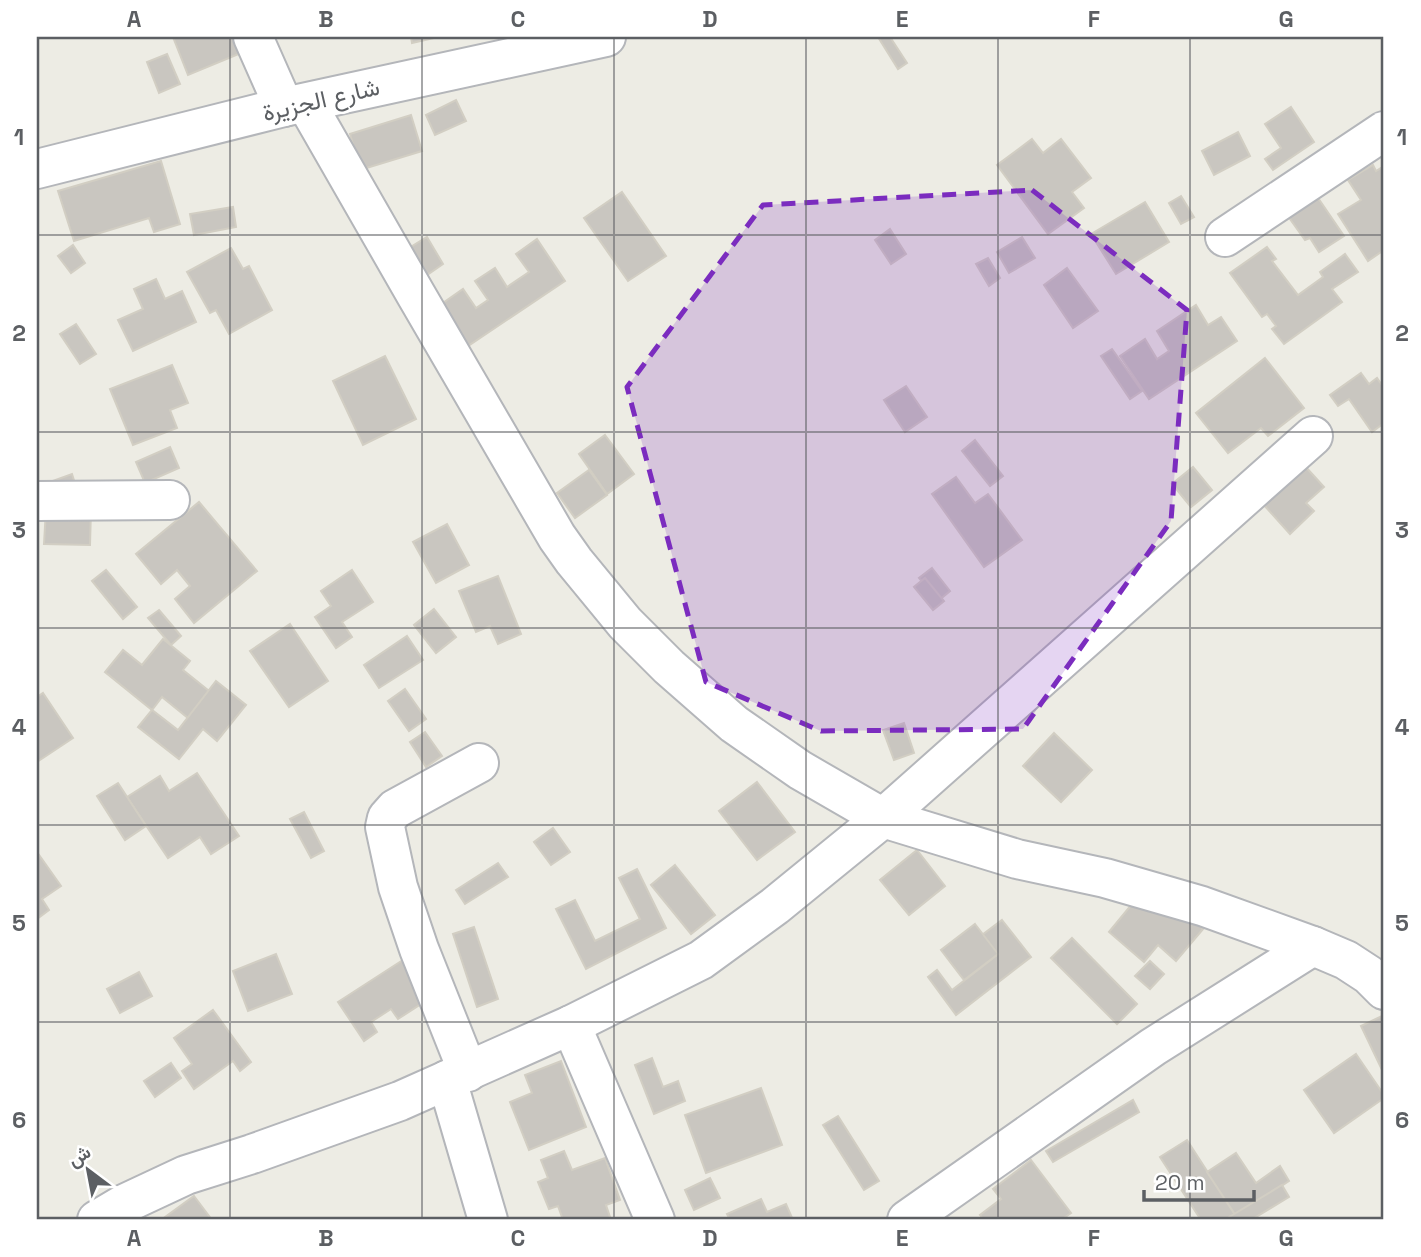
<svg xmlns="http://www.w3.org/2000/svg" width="1421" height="1257" font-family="'Space Grotesk',Vazirmatn,sans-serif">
  <rect width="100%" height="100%" fill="#edece4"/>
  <!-- building -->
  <g fill="#c9c6c0" stroke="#d2cec3" stroke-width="2">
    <polygon points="173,37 240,37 246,51 188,75"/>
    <polygon points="411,37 438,37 412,43"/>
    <polygon points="878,37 890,37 907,63 898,69"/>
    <polygon points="167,54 180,84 159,93 147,62"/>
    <polygon points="456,100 466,121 435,135 426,115"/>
    <polygon points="1291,107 1314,142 1273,170 1265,159 1281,148 1265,124"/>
    <polygon points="411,115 422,151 360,170 350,134"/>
    <polygon points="1238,132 1250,156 1214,175 1202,151"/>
    <polygon points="1032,139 1043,153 1061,139 1091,178 1072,192 1084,208 1048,234 997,165"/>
    <polygon points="161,161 180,224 154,232 149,218 74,241 58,191"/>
    <polygon points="1373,165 1376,171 1384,166 1384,250 1368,261 1338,214 1361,200 1348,180"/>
    <polygon points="622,192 666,256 628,281 584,218"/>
    <polygon points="1314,192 1344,236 1319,252 1310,238 1305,240 1285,212"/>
    <polygon points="1181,196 1194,217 1181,224 1169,203"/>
    <polygon points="1145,202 1169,242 1116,274 1091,234"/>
    <polygon points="233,207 236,227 194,235 190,214"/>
    <polygon points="890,229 906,254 891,264 875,240"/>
    <polygon points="427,237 443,264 427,275 409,248"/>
    <polygon points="1022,237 1035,258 1009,273 997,252"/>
    <polygon points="537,239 565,281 468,346 440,305 463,289 476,308 488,300 475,281 495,268 507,287 529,272 516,254"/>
    <polygon points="73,245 85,263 71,273 58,256"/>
    <polygon points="1267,247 1276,259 1272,261 1298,295 1323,277 1320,272 1345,254 1358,272 1332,289 1342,302 1284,344 1272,329 1276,326 1267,314 1262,317 1230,273"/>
    <polygon points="231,248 243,269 249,266 272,310 229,334 216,310 210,313 187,272"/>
    <polygon points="988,258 1000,278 989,286 976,264"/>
    <polygon points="1067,268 1098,311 1073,328 1044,285"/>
    <polygon points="156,279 165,299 182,291 196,322 133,351 118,320 143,309 134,289"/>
    <polygon points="1196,305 1208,325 1221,317 1237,341 1149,399 1120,356 1145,339 1157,359 1169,351 1157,331"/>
    <polygon points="76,324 96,354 80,364 60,334"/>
    <polygon points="1112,349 1142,391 1130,399 1101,356"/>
    <polygon points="385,356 416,419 363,445 333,381"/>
    <polygon points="1265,358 1304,408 1268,436 1261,428 1228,453 1196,413"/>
    <polygon points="172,365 188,403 170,410 177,428 133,445 110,389"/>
    <polygon points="1361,373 1369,384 1377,378 1384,388 1384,423 1372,432 1349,399 1338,406 1330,395"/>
    <polygon points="906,386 927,417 905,432 884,400"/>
    <polygon points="605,435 634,474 607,494 579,454"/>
    <polygon points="975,440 1003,476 990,486 962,451"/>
    <polygon points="170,447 179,468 145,483 136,462"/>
    <polygon points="1294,454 1324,487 1306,503 1314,511 1290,534 1253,493"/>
    <polygon points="1193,467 1212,490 1191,507 1172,484"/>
    <polygon points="589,470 607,495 575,518 557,493"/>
    <polygon points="72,474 77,490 47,483"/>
    <polygon points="956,477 975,503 988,494 1022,540 984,567 932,494"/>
    <polygon points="199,502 257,571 194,623 175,599 190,586 177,570 161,584 136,554"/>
    <polygon points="46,509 91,510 90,545 44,544"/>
    <polygon points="447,524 469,565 436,583 413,542"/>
    <polygon points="932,568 950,591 938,601 919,578"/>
    <polygon points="106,570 137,607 123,619 92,581"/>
    <polygon points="352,570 373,602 342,622 352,637 336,648 315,617 331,606 321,591"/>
    <polygon points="498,576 521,634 498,644 490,626 476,632 459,591"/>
    <polygon points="925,578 944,601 933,610 914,587"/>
    <polygon points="434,609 456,637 436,653 414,625"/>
    <polygon points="159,610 181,636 171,645 148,618"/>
    <polygon points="290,624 328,681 289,707 250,651"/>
    <polygon points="407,636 423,660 379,688 364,665"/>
    <polygon points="163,639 190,661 183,670 209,691 188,718 162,697 152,710 105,672 123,650 142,665"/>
    <polygon points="216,681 246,705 217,741 203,729 179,759 138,727 152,710 178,730"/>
    <polygon points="405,689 426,719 409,731 388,701"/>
    <polygon points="43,693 73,738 37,762 37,697"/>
    <polygon points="904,723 914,753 894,760 883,730"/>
    <polygon points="425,732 442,756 426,767 410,742"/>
    <polygon points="1054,733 1092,770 1061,802 1023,766"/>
    <polygon points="197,773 239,836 211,854 200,837 168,858 127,797 160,776 169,791"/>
    <polygon points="757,782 795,832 757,860 719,811"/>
    <polygon points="118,783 146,826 125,840 97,796"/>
    <polygon points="304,812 324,851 311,858 290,819"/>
    <polygon points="553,828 570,852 551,865 534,842"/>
    <polygon points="917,850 945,886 909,915 880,880"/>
    <polygon points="37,852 61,886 42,899 49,910 37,919"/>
    <polygon points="498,863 508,877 465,904 456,890"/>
    <polygon points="675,865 715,915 691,934 651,885"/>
    <polygon points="637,869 666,928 586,969 556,909 575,900 595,941 640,919 619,878"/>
    <polygon points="1155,876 1185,914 1203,929 1176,961 1158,945 1144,962 1109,932"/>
    <polygon points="1002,920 1031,957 956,1015 928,977 937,970 952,990 997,955 982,935"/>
    <polygon points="975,924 998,954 964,980 941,950"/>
    <polygon points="474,927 498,999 477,1007 453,934"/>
    <polygon points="1072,938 1137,1004 1117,1024 1051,958"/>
    <polygon points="276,954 292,994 248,1011 233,971"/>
    <polygon points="409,956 421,1004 398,1019 391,1009 371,1022 377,1032 364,1041 338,1002"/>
    <polygon points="1150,961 1164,974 1150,989 1135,976"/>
    <polygon points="139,972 152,996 120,1013 107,989"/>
    <polygon points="213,1010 251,1062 240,1071 233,1061 194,1089 182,1071 192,1064 174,1038"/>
    <polygon points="1384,1015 1384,1074 1361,1026"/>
    <polygon points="1356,1054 1384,1095 1384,1098 1334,1133 1304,1090"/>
    <polygon points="652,1058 663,1087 678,1081 685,1101 654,1114 635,1065"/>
    <polygon points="561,1061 586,1127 529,1150 510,1102 532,1093 525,1075"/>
    <polygon points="171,1063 181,1078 155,1097 144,1081"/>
    <polygon points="761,1088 782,1145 706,1173 685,1115"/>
    <polygon points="1133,1100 1139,1112 1053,1162 1046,1151"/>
    <polygon points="838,1116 879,1181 864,1190 823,1125"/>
    <polygon points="1187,1140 1236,1216 1229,1220 1201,1220 1160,1157"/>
    <polygon points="564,1151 572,1170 605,1158 620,1200 606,1205 611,1220 563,1220 558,1206 549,1209 538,1182 548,1178 541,1160"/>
    <polygon points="1236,1153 1256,1183 1280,1166 1289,1181 1236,1216 1207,1172"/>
    <polygon points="1031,1160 1071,1213 1061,1220 984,1220 980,1215 1001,1199 993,1189"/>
    <polygon points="710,1178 720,1198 694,1210 685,1190"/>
    <polygon points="1282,1185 1289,1197 1251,1220 1227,1220 1226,1219"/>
    <polygon points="194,1196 212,1220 161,1220"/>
    <polygon points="761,1199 767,1212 786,1204 793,1220 730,1220 727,1214"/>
  </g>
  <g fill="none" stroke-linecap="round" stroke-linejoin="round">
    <defs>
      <g id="minor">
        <polyline points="253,37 284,107"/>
        <polyline points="306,103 415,293 557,537 574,561 625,623 669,667 734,724 800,770 883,818 1017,859 1105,878 1202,906 1313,946 1346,960 1369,975 1384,990"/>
        <polyline points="1225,237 1384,131"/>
        <polyline points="37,501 170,500"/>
        <polyline points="571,1025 655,1220"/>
        <polyline points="468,1072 419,949 398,887 385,827 387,818 395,809 479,763"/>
        <polyline points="447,1080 488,1220"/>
        <polyline points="97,1220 124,1204 186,1175 252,1154 400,1101 571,1025 701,960 775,906 883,818 1313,436"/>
        <polyline points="907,1220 1153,1047 1313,946"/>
      </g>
      <polyline id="tertiary" points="37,169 284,107 606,37"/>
    </defs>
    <!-- minor casing -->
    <use href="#minor" stroke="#b4b6ba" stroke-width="42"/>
    <!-- tertiary casing -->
    <use href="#tertiary" stroke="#b4b6ba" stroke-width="42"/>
    <!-- minor -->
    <use href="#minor" stroke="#fff" stroke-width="38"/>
    <!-- tertiary -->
    <use href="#tertiary" stroke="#fff" stroke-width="38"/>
  </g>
  <!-- marked area -->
  <path fill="#7b2cbf" fill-opacity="0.2" stroke="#7b2cbf" stroke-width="5" stroke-dasharray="14 9" stroke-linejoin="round" d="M1032,190L1187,310L1171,521L1023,729L821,731L706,682L627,387L763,205Z"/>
  <!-- grid -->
  <path fill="none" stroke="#5c5f63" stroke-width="2" stroke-opacity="0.55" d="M230,37V1220M422,37V1220M614,37V1220M806,37V1220M998,37V1220M1190,37V1220M37,235H1384M37,432H1384M37,628H1384M37,825H1384M37,1022H1384"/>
  <g text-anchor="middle" stroke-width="5" stroke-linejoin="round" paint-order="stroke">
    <!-- street labels -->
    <g font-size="24" fill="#5c5f63" stroke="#fff">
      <text transform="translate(321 100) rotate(-13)" y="8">شارع الجزيرة</text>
    </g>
  </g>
  <!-- border -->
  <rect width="1421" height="1257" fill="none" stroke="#ffffff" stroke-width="77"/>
  <!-- north arrow -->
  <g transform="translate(88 1170) rotate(328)" stroke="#ffffff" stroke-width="5" paint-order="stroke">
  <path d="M0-5L12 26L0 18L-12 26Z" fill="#5c5f63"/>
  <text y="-10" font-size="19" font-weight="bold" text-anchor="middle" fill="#5c5f63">ش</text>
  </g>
  <!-- scale -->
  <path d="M1144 1190v10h110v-10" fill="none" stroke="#5c5f63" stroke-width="3.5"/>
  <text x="1155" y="1190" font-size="21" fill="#5c5f63" stroke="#ffffff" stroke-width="5" paint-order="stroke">20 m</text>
  <rect x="38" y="38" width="1344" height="1180" fill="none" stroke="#5c5f63" stroke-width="2.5"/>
  <g font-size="23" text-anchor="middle" font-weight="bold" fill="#5c5f63">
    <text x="134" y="27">A</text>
    <text x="326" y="27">B</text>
    <text x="518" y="27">C</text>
    <text x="710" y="27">D</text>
    <text x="902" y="27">E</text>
    <text x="1094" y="27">F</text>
    <text x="1286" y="27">G</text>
    <text x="19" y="145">1</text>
    <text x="1402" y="145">1</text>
    <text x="19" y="341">2</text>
    <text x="1402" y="341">2</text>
    <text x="19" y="538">3</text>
    <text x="1402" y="538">3</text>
    <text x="19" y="735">4</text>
    <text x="1402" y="735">4</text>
    <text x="19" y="931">5</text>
    <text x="1402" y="931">5</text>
    <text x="19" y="1128">6</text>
    <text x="1402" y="1128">6</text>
    <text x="134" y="1246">A</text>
    <text x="326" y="1246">B</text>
    <text x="518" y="1246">C</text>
    <text x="710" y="1246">D</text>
    <text x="902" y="1246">E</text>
    <text x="1094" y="1246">F</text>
    <text x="1286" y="1246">G</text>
  </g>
</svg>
